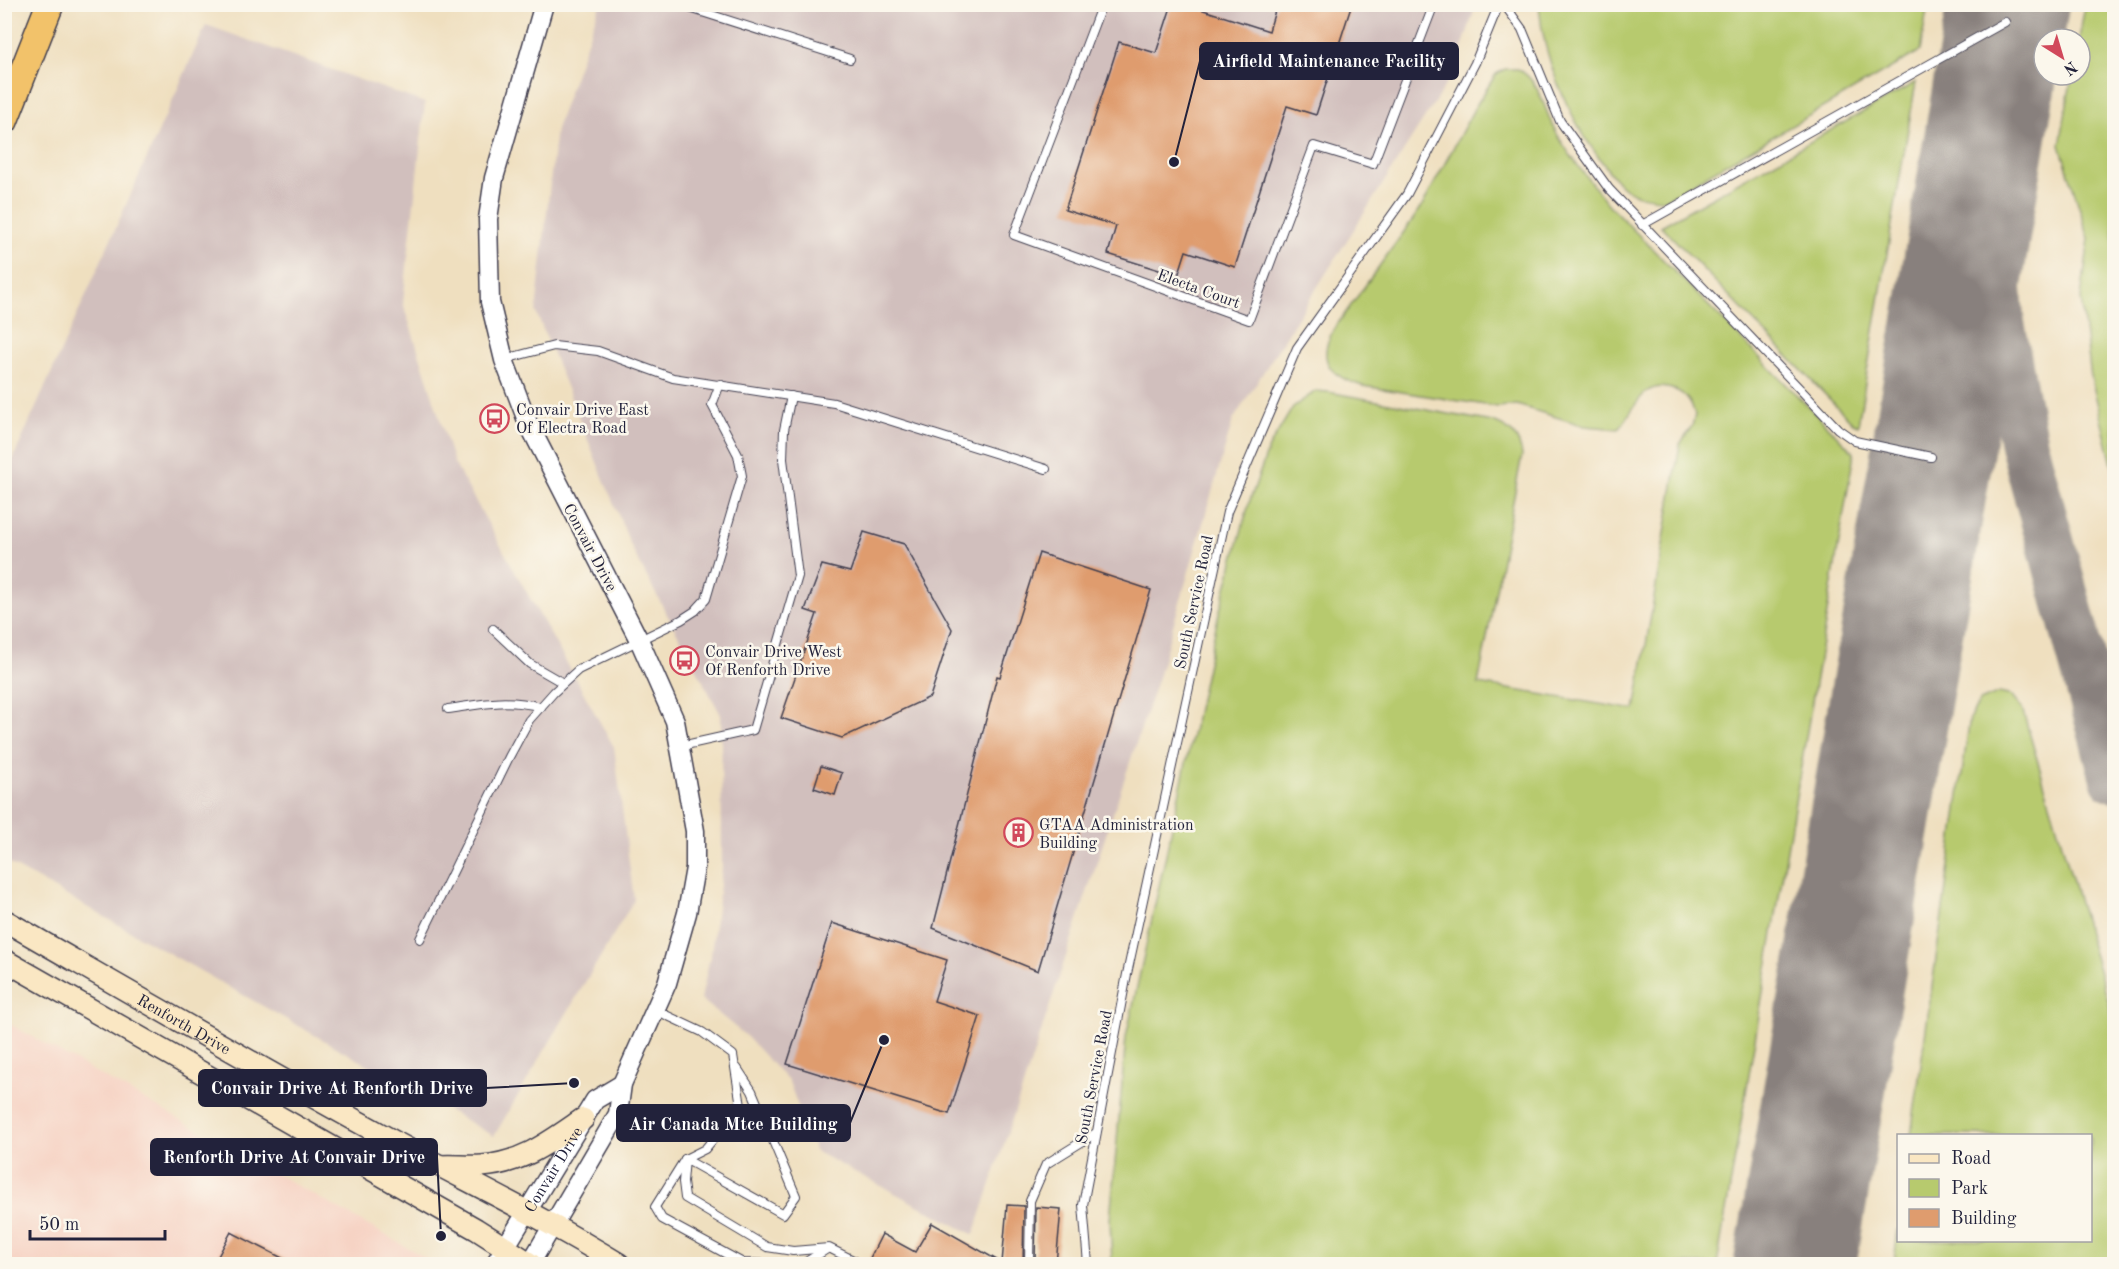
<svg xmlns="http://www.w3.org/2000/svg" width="2119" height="1269" font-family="'Old Standard TT',serif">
  <rect width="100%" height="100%" fill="#fbf7ec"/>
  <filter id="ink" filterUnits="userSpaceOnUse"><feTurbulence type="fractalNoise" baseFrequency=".0167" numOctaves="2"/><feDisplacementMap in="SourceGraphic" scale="12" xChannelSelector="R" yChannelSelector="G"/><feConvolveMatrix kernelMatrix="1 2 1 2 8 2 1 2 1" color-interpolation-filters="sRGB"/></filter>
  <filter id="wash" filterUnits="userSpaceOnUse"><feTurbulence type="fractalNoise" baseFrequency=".008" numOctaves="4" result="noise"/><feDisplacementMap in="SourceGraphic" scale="24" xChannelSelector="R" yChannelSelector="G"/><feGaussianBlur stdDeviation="1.35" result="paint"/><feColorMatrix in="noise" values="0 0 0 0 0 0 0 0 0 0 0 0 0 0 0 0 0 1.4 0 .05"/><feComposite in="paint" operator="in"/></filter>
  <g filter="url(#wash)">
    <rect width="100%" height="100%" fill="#efdfbf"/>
    <!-- built -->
    <polygon fill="#f6d2c3" points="4,1021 426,1258 427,1264 5,1264"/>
    <!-- industrial -->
    <g fill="#d1bfbd">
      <polygon points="600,5 1476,5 1455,70 1233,420 1159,674 974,1235 815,1151 789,1082 747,1037 701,999 712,947 722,869 721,715 633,551 536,312 556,129"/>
      <polygon points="206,25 425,103 403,303 454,463 614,747 634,900 494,1136 5,861 5,477"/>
    </g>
    <!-- green -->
    <g fill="#b7ca6e" stroke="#6c7654" stroke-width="1.5">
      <path d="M1539,5V4L1928,5L1920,51L1666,199C1652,199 1638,197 1626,189C1615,182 1607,168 1599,158C1567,114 1543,59 1539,5Z"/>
      <polygon points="2085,5 2114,5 2114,473 2091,377 2081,298 2089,239 2060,145 2072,75 2080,75 2079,39"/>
      <path d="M1505,69H1518C1541,81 1544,111 1556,132C1571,159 1590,181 1609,205L1854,453L1717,1264H1112L1110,1220L1126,1037L1218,617L1249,503L1269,447L1293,407L1316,391L1328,392L1493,422C1511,429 1519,436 1522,455L1478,684L1635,710L1680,444L1692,426L1695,415C1692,404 1686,394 1675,390C1642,378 1636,408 1619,429L1585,426L1517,405L1498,407L1363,386C1331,377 1315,361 1334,329L1421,208L1474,109L1496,74Z"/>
      <polygon points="1916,82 1858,425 1853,423 1661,226"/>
      <polygon points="1999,693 2012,696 2022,708 2114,1021 2114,1264 1894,1264 1898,1229 1898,1240 2090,1240 2090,1136 1911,1135 1970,717 1980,701"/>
    </g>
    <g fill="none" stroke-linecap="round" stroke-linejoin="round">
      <!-- taxiway -->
      <g stroke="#88807d" stroke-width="48">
        <polyline points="1987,123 2000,318 2024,445 2114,778"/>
        <polyline points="1833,1264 1828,1195 1854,913"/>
      </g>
      <!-- runway -->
      <polyline stroke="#88807d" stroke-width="122" points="1795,1264 2008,4"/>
    </g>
    <g id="blocks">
      <!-- building -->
      <g fill="#df9c6e">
        <polygon points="1172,4 1198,4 1197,8 1269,31 1277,4 1352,4 1316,115 1287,106 1235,267 1186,251 1178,276 1108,254 1116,226 1065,210 1119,42 1156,53"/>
        <polygon points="864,532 904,544 952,629 930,697 842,738 781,718 817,614 805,610 822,565 850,572"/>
        <polygon points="1039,553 1151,590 1038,971 933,928 997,676 1000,677"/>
        <polygon points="821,766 842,773 835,795 814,788"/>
        <polygon points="832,923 947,960 934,1001 980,1016 949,1114 787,1064"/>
        <polygon points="1007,1205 1024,1206 1023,1264 867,1264 882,1234 915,1252 932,1223 1002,1263"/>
        <polygon points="1036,1207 1061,1209 1056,1264 1035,1264"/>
        <polygon points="231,1232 294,1264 214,1264"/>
      </g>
    </g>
  </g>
  <g filter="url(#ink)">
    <use href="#blocks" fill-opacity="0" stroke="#413e4f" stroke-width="1.5"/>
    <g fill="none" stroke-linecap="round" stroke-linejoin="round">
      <defs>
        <g id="service">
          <polyline points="677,4 850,59"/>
          <polyline points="1102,4 1014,235 1249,320 1314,146 1373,164 1434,4"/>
          <polyline points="1504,4 1522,29 1560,121 1609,189 1838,429 1855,441 1931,457"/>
          <polyline points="1642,225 2005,22"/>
          <polyline points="505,359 554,346 598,351 673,378 834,403 1046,469"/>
          <polyline points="493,629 530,664 563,683"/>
          <path d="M448,709C482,704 506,698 541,707"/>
          <polyline points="681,746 753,730 798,576 783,459 784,430 791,396"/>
          <polyline points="420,939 509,757 529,720 554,692 578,670 681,620 695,611 706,599 742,476 738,455 712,405 720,384"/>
          <polyline points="655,1010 702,1032 733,1055 741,1106 705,1149 685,1159 655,1207 662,1219 743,1263 770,1264"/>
          <polyline points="737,1068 752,1091 796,1196 783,1214 685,1159 683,1182 685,1198 767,1247 793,1251 829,1248 861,1264"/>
          <polyline points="803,1264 827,1249"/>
          <polyline points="1029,1264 1030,1201 1046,1164 1096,1133"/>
          <polyline points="1088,1264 1083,1205 1127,974 1227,512 1297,348 1407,194 1475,63 1499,4"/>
        </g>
        <g id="tertiary">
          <path id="s1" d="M495,1264L595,1100L622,1084"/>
          <polyline points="530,1264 618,1114 622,1084 667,983 687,913 695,868 695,831 675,721 640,642 528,423 504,360 490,302 488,219 494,178 544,4"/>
        </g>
        <g id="secondary">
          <path id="s2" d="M4,920C131,993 256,1066 384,1136C462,1179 543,1217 619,1264"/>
          <polyline points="4,960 476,1229 531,1264"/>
          <path d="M440,1166C454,1165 468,1167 482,1166C523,1163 551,1141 583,1119"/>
        </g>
        <polyline id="motorway" points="4,121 50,4"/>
      </defs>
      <!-- service casing -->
      <use href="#service" stroke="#413e4f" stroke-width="10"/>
      <!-- tertiary casing -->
      <use href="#tertiary" stroke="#413e4f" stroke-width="21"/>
      <!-- secondary casing -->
      <use href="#secondary" stroke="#413e4f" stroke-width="24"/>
      <!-- motorway casing -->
      <use href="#motorway" stroke="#413e4f" stroke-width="30"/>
      <!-- service -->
      <use href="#service" stroke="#fff" stroke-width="8"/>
      <!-- tertiary -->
      <use href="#tertiary" stroke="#fff" stroke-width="18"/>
      <!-- secondary -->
      <use href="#secondary" stroke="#fae7c3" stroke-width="21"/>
      <!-- motorway -->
      <use href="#motorway" stroke="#f2c26a" stroke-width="27"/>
    </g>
  </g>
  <!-- icons -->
  <defs>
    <symbol id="bus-ring" viewBox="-11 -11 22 22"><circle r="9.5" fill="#fbf7ec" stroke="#d1495b" stroke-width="1.5"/><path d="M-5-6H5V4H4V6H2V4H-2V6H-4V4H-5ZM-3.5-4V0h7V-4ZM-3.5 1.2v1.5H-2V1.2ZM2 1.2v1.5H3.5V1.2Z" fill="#d1495b"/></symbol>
    <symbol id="building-ring" viewBox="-11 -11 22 22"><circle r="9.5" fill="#fbf7ec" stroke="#d1495b" stroke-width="1.5"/><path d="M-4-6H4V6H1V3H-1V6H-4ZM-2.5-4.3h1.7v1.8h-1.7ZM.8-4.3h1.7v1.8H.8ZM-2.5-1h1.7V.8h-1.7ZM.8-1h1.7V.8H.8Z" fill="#d1495b"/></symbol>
  </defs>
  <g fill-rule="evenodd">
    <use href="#bus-ring" x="478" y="402" width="33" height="33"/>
    <use href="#bus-ring" x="668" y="644" width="33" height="33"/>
    <use href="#building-ring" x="1002" y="816" width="33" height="33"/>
  </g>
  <g text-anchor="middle" stroke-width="5" stroke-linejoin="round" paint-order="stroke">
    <!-- street labels -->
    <g font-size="16" fill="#22223b" stroke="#fbf7ec">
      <text transform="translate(1199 288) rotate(20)" y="6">Electa Court</text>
      <text transform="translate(591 547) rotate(62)" y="6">Convair Drive</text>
      <text transform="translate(1193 602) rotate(-78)" y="6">South Service Road</text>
      <text dy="6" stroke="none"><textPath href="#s2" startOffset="208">Renforth Drive</textPath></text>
      <text transform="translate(1093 1077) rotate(-79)" y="6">South Service Road</text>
      <text dy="6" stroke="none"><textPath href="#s1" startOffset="111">Convair Drive</textPath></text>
    </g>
    <!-- poi labels -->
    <g font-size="16" fill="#22223b" stroke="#fbf7ec" text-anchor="start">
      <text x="516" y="415">Convair Drive East<tspan x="516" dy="18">Of Electra Road</tspan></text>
      <text x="705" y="657">Convair Drive West<tspan x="705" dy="18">Of Renforth Drive</tspan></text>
      <text x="1039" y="830">GTAA Administration<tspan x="1039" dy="18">Building</tspan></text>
    </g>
  </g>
  <!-- callouts -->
  <path fill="none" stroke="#22223b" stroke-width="2" d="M1174 162L1200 61M574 1083L486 1088M884 1040L850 1123M441 1236L437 1157"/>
  <g fill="#22223b" stroke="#fbf7ec" stroke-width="2">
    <circle cx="1174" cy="162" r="6"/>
    <circle cx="574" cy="1083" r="6"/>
    <circle cx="884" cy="1040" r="6"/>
    <circle cx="441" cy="1236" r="6"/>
  </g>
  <g fill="#22223b" stroke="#22223b" stroke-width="2">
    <rect x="1200" y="43" width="258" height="36" rx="6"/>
    <rect x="199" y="1070" width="287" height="36" rx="6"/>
    <rect x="617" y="1105" width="233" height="36" rx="6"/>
    <rect x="151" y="1139" width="286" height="36" rx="6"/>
  </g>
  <g font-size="18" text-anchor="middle" font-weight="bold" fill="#fff">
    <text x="1329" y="67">Airfield Maintenance Facility</text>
    <text x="342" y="1094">Convair Drive At Renforth Drive</text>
    <text x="733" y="1130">Air Canada Mtce Building</text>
    <text x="294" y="1163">Renforth Drive At Convair Drive</text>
  </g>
  <!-- margin -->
  <rect width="2119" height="1269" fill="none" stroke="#fbf7ec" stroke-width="24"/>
  <!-- legend -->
  <rect x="1897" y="1134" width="195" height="108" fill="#fbf7ec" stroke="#a4a2a5" stroke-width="1.5"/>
  <rect x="1909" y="1154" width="30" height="9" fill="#fae7c3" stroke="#a4a2a5" stroke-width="1.5"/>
  <text x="1951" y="1164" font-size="18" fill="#22223b">Road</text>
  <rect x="1909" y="1179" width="30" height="18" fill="#b7ca6e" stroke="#a4a2a5" stroke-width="1.5"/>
  <text x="1951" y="1194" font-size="18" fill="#22223b">Park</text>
  <rect x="1909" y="1209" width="30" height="18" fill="#df9c6e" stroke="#a4a2a5" stroke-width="1.5"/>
  <text x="1951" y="1224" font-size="18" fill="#22223b">Building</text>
  <!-- north arrow -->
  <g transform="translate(2062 57) rotate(143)"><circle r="28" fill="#fbf7ec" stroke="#a4a2a5" stroke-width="1.5"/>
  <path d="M0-4.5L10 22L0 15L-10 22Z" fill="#d1495b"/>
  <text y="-9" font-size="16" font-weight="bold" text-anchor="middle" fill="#22223b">N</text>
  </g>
  <!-- scale -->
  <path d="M30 1230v9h135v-9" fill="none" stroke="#22223b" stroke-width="3"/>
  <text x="39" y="1230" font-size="18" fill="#22223b" stroke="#fbf7ec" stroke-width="4.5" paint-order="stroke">50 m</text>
</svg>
